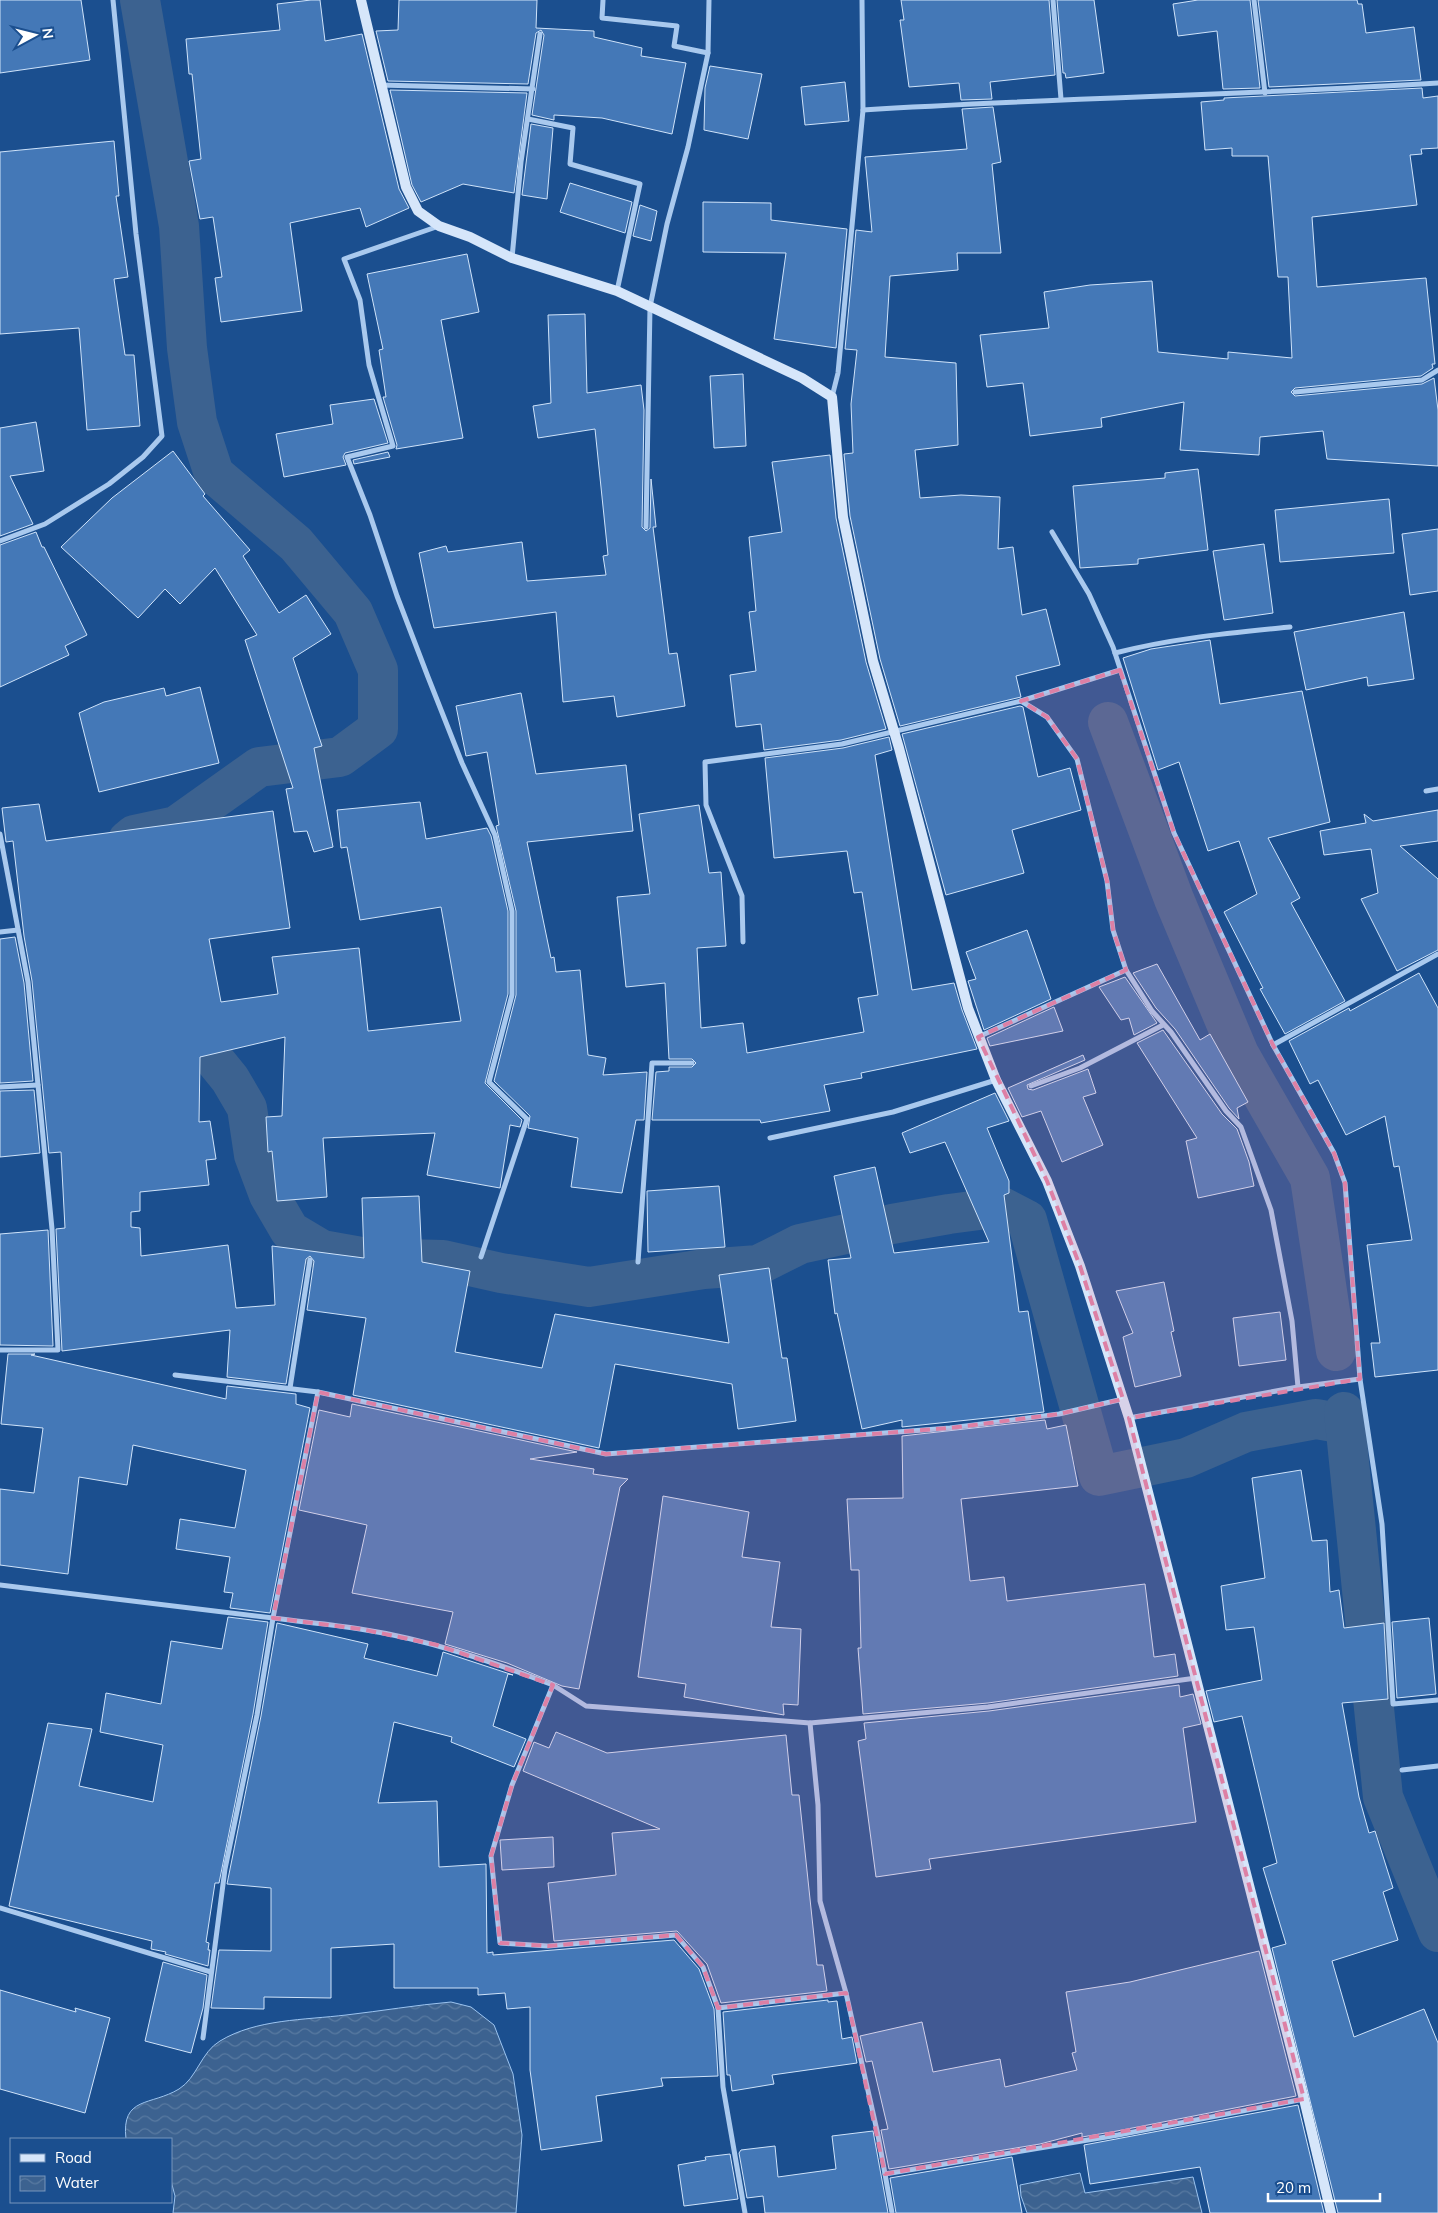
<svg xmlns="http://www.w3.org/2000/svg" width="1438" height="2213" font-family="Mulish,sans-serif">
  <defs>
    <pattern id="water-waves" width="16" height="10" patternUnits="userSpaceOnUse" patternTransform="scale(1.25)"><rect width="16" height="10" fill="#3c6290"/><path d="M0 5q4-4 8 0t8 0" fill="none" stroke="#597aa1"/></pattern>
  </defs>
  <rect width="100%" height="100%" fill="#1b4f8f"/>
  <!-- water -->
  <g fill="url(#water-waves)" stroke="#9cc4f0">
    <path d="M451,2002L471,2007L494,2025L513,2074L522,2135L516,2213H173L175,2196L171,2181V2139H126C121,2096 151,2106 179,2089C197,2078 201,2052 220,2041C256,2019 305,2020 346,2015C381,2011 416,2005 451,2002Z"/>
    <polygon points="1080,2173 1085,2193 1193,2177 1202,2213 1027,2213 1021,2196 1020,2185"/>
  </g>
  <g fill="none" stroke-linecap="round" stroke-linejoin="round">
    <!-- canal -->
    <g stroke="#3c6290" stroke-width="40">
      <polyline points="1108,722 1174,899 1239,1054 1310,1178 1336,1351"/>
      <polyline points="128,840 134,835 176,826 259,767 340,757 378,729 378,670 353,612 296,544 214,474 197,422 187,348 179,226 140,0"/>
      <polyline points="172,1015 204,1047 230,1079 247,1108 254,1155 269,1195 290,1231 322,1250 367,1258 443,1260 501,1273 589,1287 704,1269 758,1265 800,1244 892,1224 949,1214 1002,1207 1027,1220 1099,1476 1186,1458 1246,1432 1316,1419 1345,1424"/>
      <polyline points="1344,1412 1383,1797 1438,1932"/>
    </g>
  </g>
  <!-- building -->
  <g fill="#4478b7" stroke="#cfe3fa">
    <polygon points="0,0 81,0 90,60 0,73"/>
    <polygon points="311,0 320,0 325,41 362,34 399,189 409,208 366,227 360,208 290,223 302,311 221,322 215,278 222,277 213,217 200,219 189,161 201,159 192,74 189,74 186,39 280,30 277,4"/>
    <polygon points="399,0 537,0 536,28 594,31 594,37 642,48 641,56 686,63 672,134 602,118 554,115 554,120 532,115 544,35 541,30 536,33 528,84 388,81 376,31 398,30"/>
    <polygon points="901,0 1049,0 1055,75 990,82 992,99 961,100 959,83 909,87 900,20 904,20"/>
    <polygon points="1057,0 1094,0 1104,73 1066,78 1065,73 1063,73"/>
    <polygon points="1198,0 1250,0 1260,88 1223,89 1217,31 1178,36 1173,4"/>
    <polygon points="1258,0 1357,0 1358,4 1362,4 1366,33 1414,27 1421,80 1269,87"/>
    <polygon points="710,66 762,74 748,139 704,130 705,88"/>
    <polygon points="845,82 849,121 805,125 801,87"/>
    <polygon points="1422,88 1423,98 1438,96 1438,148 1421,149 1422,154 1410,155 1417,205 1312,217 1317,287 1426,278 1435,364 1432,364 1433,368 1421,376 1295,388 1291,392 1295,396 1422,384 1434,378 1438,410 1438,466 1327,459 1323,431 1260,437 1259,455 1180,450 1184,402 1101,418 1102,427 1030,436 1023,383 987,387 980,335 1049,328 1044,292 1090,285 1152,281 1158,352 1228,359 1228,352 1292,358 1288,277 1278,277 1268,156 1232,156 1232,148 1205,150 1201,102 1224,100 1224,98"/>
    <polygon points="390,90 527,93 514,193 463,184 421,202 412,185"/>
    <polygon points="993,107 1001,162 992,164 1001,253 957,253 958,270 890,276 885,357 956,363 958,445 915,450 920,498 961,495 1000,497 998,549 1013,547 1022,615 1046,609 1060,665 1016,676 1021,697 900,726 880,659 850,516 844,454 853,453 851,404 857,350 845,349 856,230 872,232 865,157 967,149 962,109"/>
    <polygon points="531,124 553,128 547,199 522,195"/>
    <polygon points="114,141 119,196 116,196 128,277 114,279 125,355 134,355 140,426 87,430 79,328 0,334 0,152"/>
    <polygon points="570,183 632,202 625,233 560,212"/>
    <polygon points="703,202 771,203 771,220 847,229 836,348 774,339 786,253 703,252"/>
    <polygon points="640,205 657,211 651,241 633,236"/>
    <polygon points="467,254 479,312 441,320 463,438 396,449 397,445 383,397 386,397 379,350 383,349 367,274"/>
    <polygon points="585,314 587,393 641,385 644,410 642,527 646,531 650,528 651,479 656,527 653,527 669,654 677,653 685,706 617,717 614,696 563,702 556,612 434,628 419,553 446,546 448,552 522,542 527,581 606,575 603,556 608,555 595,429 538,438 533,406 551,403 548,315"/>
    <polygon points="743,374 746,446 714,448 710,376"/>
    <polygon points="374,399 388,443 345,453 343,457 346,465 284,477 276,434 333,424 330,405"/>
    <polygon points="36,422 44,471 10,476 33,524 0,536 0,428"/>
    <polygon points="173,451 205,494 203,496 250,550 243,556 279,613 306,595 331,634 293,658 322,746 314,748 333,847 314,852 307,831 294,832 286,789 293,788 245,640 257,635 215,568 180,604 165,589 138,618 61,547 112,498"/>
    <polygon points="388,452 390,457 354,464 353,460"/>
    <polygon points="830,455 836,518 866,662 886,729 841,740 764,750 761,724 736,727 730,675 756,671 749,612 756,611 749,537 782,532 772,462"/>
    <polygon points="1198,469 1208,550 1138,559 1138,564 1080,568 1073,486 1165,478 1165,473"/>
    <polygon points="1389,499 1394,553 1280,562 1275,510"/>
    <polygon points="1438,529 1438,591 1410,595 1402,534"/>
    <polygon points="36,532 42,547 44,547 87,635 65,646 69,655 0,687 0,545"/>
    <polygon points="1264,544 1273,613 1224,620 1213,551"/>
    <polygon points="1404,612 1414,679 1368,686 1367,677 1306,690 1294,632"/>
    <polygon points="1210,640 1220,704 1302,691 1330,822 1268,838 1300,898 1291,903 1345,1001 1285,1034 1260,989 1263,988 1224,912 1257,894 1239,841 1208,851 1179,762 1158,770 1123,658 1151,649"/>
    <polygon points="200,687 219,763 99,792 79,713 104,702 164,688 166,696"/>
    <polygon points="521,693 536,774 626,765 633,831 527,842 551,958 554,957 556,972 580,970 588,1055 606,1058 603,1075 647,1072 644,1120 636,1120 622,1193 571,1187 578,1138 528,1128 530,1116 494,1081 516,995 516,911 496,826 499,825 487,752 466,756 456,706"/>
    <polygon points="1020,706 1023,707 1038,777 1070,768 1081,810 1012,830 1024,873 946,895 902,734"/>
    <polygon points="889,737 892,750 875,755 912,990 954,983 962,1010 977,1049 861,1073 862,1078 824,1085 830,1111 761,1123 760,1120 652,1120 656,1072 669,1071 669,1067 692,1067 696,1063 692,1059 669,1059 665,983 626,987 617,897 650,894 639,814 699,805 709,873 721,872 726,946 697,948 701,1028 743,1023 747,1053 864,1032 858,998 878,995 862,892 854,893 847,851 774,858 765,758 843,748"/>
    <polygon points="420,802 426,839 487,828 491,836 508,911 508,994 485,1083 522,1120 520,1127 510,1125 500,1188 427,1175 435,1133 323,1138 327,1197 277,1201 272,1151 268,1152 266,1117 282,1116 285,1037 200,1057 199,1122 210,1121 216,1159 206,1160 209,1185 140,1192 140,1211 131,1212 131,1227 140,1228 141,1256 228,1245 236,1308 275,1305 272,1246 364,1258 362,1198 419,1196 422,1262 470,1271 455,1352 542,1368 555,1314 729,1343 719,1275 769,1268 782,1358 787,1358 796,1421 738,1429 732,1384 615,1364 599,1448 353,1395 366,1318 307,1310 314,1261 310,1256 306,1259 286,1384 227,1377 230,1330 62,1351 56,1229 65,1228 61,1152 49,1153 32,981 24,936 13,841 6,842 2,808 39,804 46,841 273,811 290,928 209,939 221,1002 278,994 272,957 359,948 368,1031 461,1021 441,907 360,920 347,847 341,848 337,810"/>
    <polygon points="1438,810 1438,841 1400,846 1438,879 1438,950 1397,971 1361,899 1378,893 1371,849 1324,855 1320,831 1366,823 1364,814 1373,821"/>
    <polygon points="1027,930 1051,999 984,1030 968,981 976,979 966,952"/>
    <polygon points="15,937 24,983 33,1081 0,1083 0,939"/>
    <polygon points="1157,964 1200,1040 1210,1034 1248,1102 1237,1108 1239,1119 1229,1108 1175,1029 1156,1008 1133,973"/>
    <polygon points="1419,973 1438,1008 1438,1370 1375,1377 1371,1343 1380,1343 1367,1245 1412,1240 1399,1166 1394,1167 1385,1116 1346,1135 1318,1080 1310,1084 1289,1041 1349,1008 1350,1011"/>
    <polygon points="1125,977 1157,1023 1134,1035 1129,1018 1121,1020 1099,987"/>
    <polygon points="1054,1007 1063,1031 990,1046 987,1038"/>
    <polygon points="1163,1030 1222,1114 1237,1129 1249,1162 1254,1186 1198,1198 1186,1141 1197,1138 1137,1043"/>
    <polygon points="1083,1055 1085,1060 1027,1085 1028,1089 1033,1090 1088,1069 1096,1093 1083,1097 1103,1145 1062,1162 1041,1111 1022,1117 1008,1088"/>
    <polygon points="34,1090 40,1153 0,1157 0,1091"/>
    <polygon points="995,1093 1009,1121 987,1128 1009,1181 1009,1193 1004,1195 1019,1312 1028,1311 1044,1412 902,1427 902,1420 862,1429 837,1313 835,1314 828,1260 851,1258 834,1176 875,1167 894,1253 989,1242 945,1142 910,1153 902,1133"/>
    <polygon points="719,1186 725,1247 648,1252 647,1191"/>
    <polygon points="48,1230 53,1346 0,1345 0,1234"/>
    <polygon points="1164,1282 1174,1331 1171,1332 1181,1376 1135,1387 1123,1337 1133,1333 1116,1291"/>
    <polygon points="1280,1312 1286,1360 1239,1366 1233,1318"/>
    <polygon points="8,1354 35,1354 31,1355 226,1399 227,1386 296,1394 296,1404 310,1408 270,1613 230,1608 233,1593 224,1592 230,1557 176,1549 180,1519 235,1528 246,1470 133,1445 127,1485 79,1477 68,1574 0,1565 0,1489 34,1493 43,1428 1,1424"/>
    <polygon points="352,1404 577,1452 530,1459 594,1469 593,1474 628,1479 620,1487 579,1689 562,1686 507,1663 445,1644 453,1612 352,1593 367,1525 299,1510 319,1410 350,1417"/>
    <polygon points="1045,1420 1047,1429 1066,1425 1078,1486 961,1499 970,1581 1004,1577 1007,1601 1145,1584 1154,1657 1175,1654 1178,1676 988,1703 863,1714 858,1648 861,1648 859,1570 851,1570 847,1499 903,1498 902,1436"/>
    <polygon points="1301,1470 1312,1541 1327,1540 1330,1592 1339,1590 1344,1628 1384,1623 1388,1699 1342,1703 1359,1797 1369,1833 1375,1831 1393,1888 1383,1892 1398,1940 1332,1961 1354,2037 1424,2009 1438,2043 1438,2213 1338,2213 1272,1948 1286,1944 1263,1868 1277,1863 1242,1716 1214,1722 1206,1691 1262,1680 1254,1627 1226,1630 1221,1586 1265,1578 1252,1478"/>
    <polygon points="663,1496 749,1512 742,1557 780,1562 771,1627 801,1629 798,1705 783,1704 784,1715 684,1697 686,1684 638,1677"/>
    <polygon points="228,1617 268,1622 253,1714 219,1883 215,1883 206,1942 209,1943 208,1950 210,1950 208,1966 165,1954 166,1952 151,1949 152,1941 9,1906 48,1723 92,1729 79,1786 153,1802 163,1745 100,1732 106,1693 161,1704 171,1641 222,1649"/>
    <polygon points="1429,1618 1436,1694 1397,1698 1392,1622"/>
    <polygon points="277,1623 368,1644 364,1658 437,1676 443,1652 513,1675 508,1674 493,1726 526,1739 514,1767 451,1742 452,1737 394,1722 378,1803 437,1801 439,1867 486,1864 487,1953 493,1952 493,1955 674,1940 699,1969 714,2009 718,2076 661,2078 663,2086 596,2096 602,2141 541,2150 530,2070 530,2007 507,2009 505,1993 478,1995 478,1988 394,1988 394,1944 331,1948 331,1998 264,1997 264,2009 211,2008 219,1950 271,1951 271,1888 227,1884 261,1716"/>
    <polygon points="1179,1685 1180,1697 1193,1694 1201,1724 1183,1728 1196,1822 929,1859 931,1869 876,1877 858,1741 866,1739 864,1723 989,1711"/>
    <polygon points="556,1732 607,1753 786,1735 792,1795 799,1795 817,1965 823,1965 827,1991 721,2003 707,1964 677,1931 554,1941 548,1883 616,1875 612,1833 660,1829 523,1771 534,1742 549,1748"/>
    <polygon points="553,1837 554,1867 502,1870 500,1840"/>
    <polygon points="1259,1951 1296,2096 1117,2131 1082,2137 1082,2133 1040,2144 889,2169 881,2130 888,2129 872,2061 866,2062 860,2036 922,2022 933,2072 1000,2059 1005,2087 1077,2070 1072,2053 1076,2052 1066,1992 1130,1982"/>
    <polygon points="163,1962 207,1975 203,2008 191,2053 145,2041"/>
    <polygon points="0,1990 76,2012 75,2008 110,2018 85,2113 0,2089"/>
    <polygon points="828,2000 828,2002 837,2001 842,2039 852,2037 857,2063 772,2075 774,2084 732,2091 730,2075 727,2075 723,2012"/>
    <polygon points="1298,2105 1324,2213 1210,2213 1200,2167 1090,2184 1084,2145"/>
    <polygon points="873,2131 888,2213 765,2213 763,2196 747,2198 739,2153 741,2150 775,2146 778,2177 836,2169 832,2136"/>
    <polygon points="730,2154 738,2199 684,2206 678,2165 706,2160 705,2157"/>
    <polygon points="1012,2157 1022,2213 896,2213 890,2178"/>
  </g>
  <g fill="none" stroke-linecap="round" stroke-linejoin="round">
    <!-- minor -->
    <g stroke="#a9c9ee" stroke-width="5">
      <polyline points="603,0 602,18 677,26 674,46 708,53"/>
      <polyline points="1053,0 1061,99"/>
      <polyline points="1254,0 1265,93"/>
      <polyline points="380,85 533,89"/>
      <path d="M863,110C1055,98 1247,95 1438,83"/>
      <polyline points="528,119 573,128 570,164 640,184 617,291"/>
      <polyline points="439,226 344,259 360,300 369,365 393,446 347,457 370,515 397,596 428,677 462,763 495,835 512,911 512,995 489,1082 527,1119 481,1257"/>
      <polyline points="512,258 521,162 540,34"/>
      <polyline points="1295,392 1422,380 1438,370"/>
      <polyline points="832,397 838,373 863,110 862,0"/>
      <polyline points="646,527 650,307 667,224 688,147 708,53 709,0"/>
      <polyline points="1052,532 1089,594 1113,647 1174,833 1273,1045 1438,954"/>
      <polyline points="0,541 45,524 109,484 143,457 162,436 136,234 113,0"/>
      <path d="M1115,653C1173,638 1231,633 1290,627"/>
      <polyline points="1021,701 1047,717 1077,759 1107,881 1113,930 1126,970"/>
      <polyline points="1426,791 1438,789"/>
      <polyline points="0,834 28,982 52,1229 58,1350 0,1350"/>
      <polyline points="0,932 18,930"/>
      <polyline points="743,942 742,896 706,805 705,762 842,744 1021,701 1120,670"/>
      <polyline points="978,1037 1126,970 1152,1011 1171,1032 1226,1111 1241,1127 1271,1210 1292,1321 1298,1387"/>
      <polyline points="1273,1045 1334,1153 1345,1183 1360,1379 1382,1524 1393,1704 1438,1700"/>
      <polyline points="1031,1086 1080,1068 1163,1025"/>
      <polyline points="0,1087 38,1085"/>
      <polyline points="770,1138 893,1112 996,1080"/>
      <polyline points="638,1262 652,1063 692,1063"/>
      <polyline points="175,1375 318,1392 606,1454 950,1428 1059,1414 1123,1399"/>
      <polyline points="290,1388 310,1260"/>
      <path d="M318,1392L273,1618C302,1622 331,1624 360,1629C426,1639 491,1661 553,1685L512,1785L491,1856L500,1943L548,1946L676,1935L703,1967L718,2008L846,1993"/>
      <polyline points="1129,1418 1298,1387 1360,1379"/>
      <polyline points="0,1585 273,1618 257,1715 225,1869 203,2038"/>
      <polyline points="553,1685 586,1706 810,1723 988,1707 1196,1678"/>
      <polyline points="810,1723 818,1805 820,1901 846,1993 878,2135 892,2213"/>
      <polyline points="1402,1770 1438,1766"/>
      <polyline points="0,1908 211,1972"/>
      <polyline points="718,2008 723,2087 745,2213"/>
      <polyline points="885,2174 1118,2135 1304,2099"/>
    </g>
    <!-- secondary -->
    <polyline stroke="#d6e6fa" stroke-width="10" points="361,0 406,187 418,211 439,226 470,237 512,258 617,291 802,378 832,397 843,517 873,661 899,748 968,1008 996,1080 1047,1181 1080,1266 1129,1418 1304,2099 1331,2213"/>
  </g>
  <!-- marked area -->
  <path fill="#dd80a5" fill-opacity="0.2" stroke="#dd80a5" stroke-width="4" stroke-dasharray="10 6" stroke-linejoin="round" d="M1120,670L1174,833L1273,1045L1334,1153L1345,1183L1360,1379L1129,1418L1304,2099L885,2174L846,1993L718,2008L703,1967L676,1935L548,1946L500,1943L491,1856L512,1785L553,1685L437,1645L361,1629L273,1618L318,1392L606,1454L950,1428L1059,1414L1123,1399L1080,1266L1047,1181L978,1037L1126,970L1113,930L1107,881L1077,759L1047,717L1021,701Z"/>
  <!-- legend -->
  <rect x="10" y="2138" width="162" height="65" fill="#1b4f8f" stroke="#7695bc"/>
  <rect x="20" y="2154" width="25" height="8" fill="#d6e6fa" stroke="#7695bc"/>
  <text x="55" y="2163" font-size="15" fill="#ffffff">Road</text>
  <rect x="20" y="2176" width="25" height="15" fill="url(#water-waves)" stroke="#7695bc"/>
  <text x="55" y="2188" font-size="15" fill="#ffffff">Water</text>
  <!-- north arrow -->
  <g transform="translate(35 35) rotate(83)" stroke="#1b4f8f" stroke-width="4" paint-order="stroke">
  <path d="M0-4L9 19L0 12L-9 19Z" fill="#ffffff"/>
  <text y="-8" font-size="14" font-weight="bold" text-anchor="middle" fill="#ffffff">N</text>
  </g>
  <!-- scale -->
  <path d="M1268 2193v8h112v-8" fill="none" stroke="#ffffff" stroke-width="2.5"/>
  <text x="1276" y="2193" font-size="15" fill="#ffffff" stroke="#1b4f8f" stroke-width="4" paint-order="stroke">20 m</text>
</svg>
